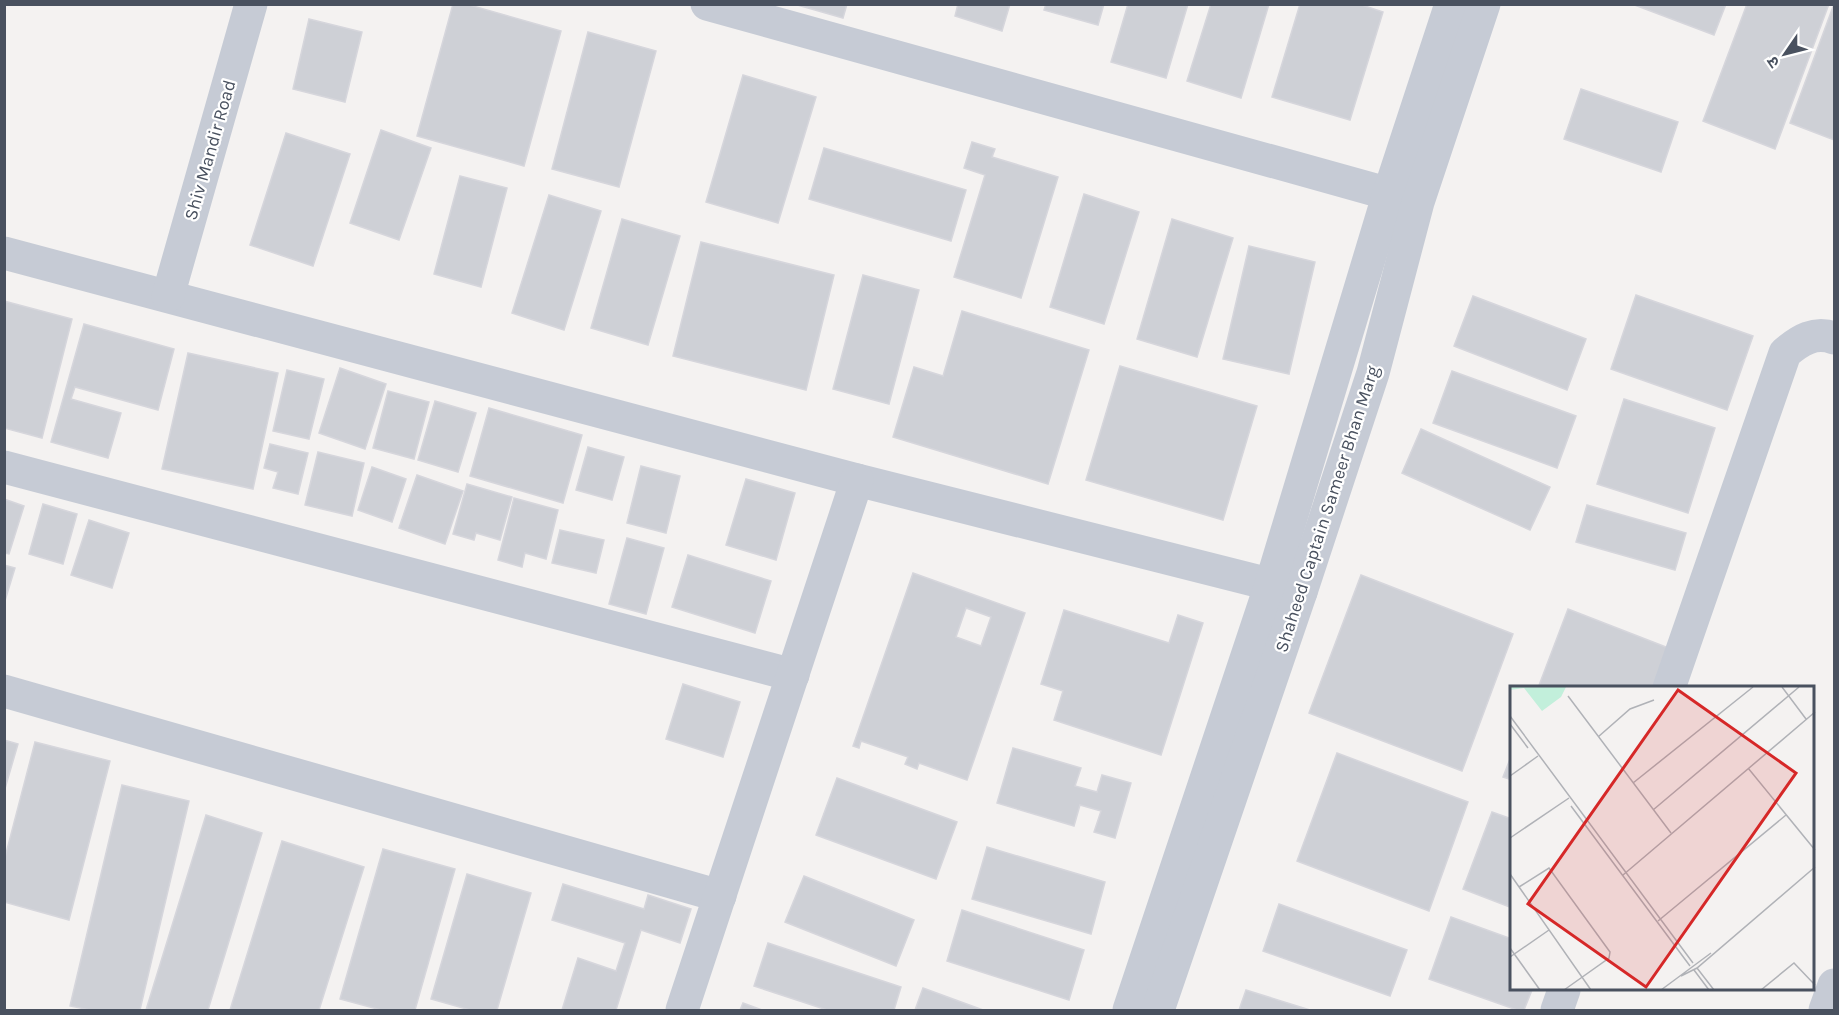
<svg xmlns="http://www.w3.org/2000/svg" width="1839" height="1015" font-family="Karla,'Noto Sans Devanagari',sans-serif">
  <rect width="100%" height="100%" fill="#f4f2f1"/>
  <!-- building -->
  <g fill="#ced0d6" stroke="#d6d6dc" stroke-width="1.5" fill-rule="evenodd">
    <polygon points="453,4 466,4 561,31 524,166 417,136"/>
    <polygon points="794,4 847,4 843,18"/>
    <polygon points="958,4 1010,4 1002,31 955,16"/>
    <polygon points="1046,4 1104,4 1098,25 1044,10"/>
    <polygon points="1128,4 1188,4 1166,78 1111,62"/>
    <polygon points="1211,4 1269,4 1241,98 1187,81"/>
    <polygon points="1300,4 1359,4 1383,12 1350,120 1272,97"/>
    <polygon points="1632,4 1726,4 1714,35"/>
    <polygon points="1747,4 1829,4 1775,149 1703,121"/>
    <polygon points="1834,4 1834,140 1790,123"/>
    <polygon points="309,19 362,32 345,102 293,89"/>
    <polygon points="588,32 656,51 619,187 552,169"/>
    <polygon points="743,75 816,97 778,223 706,202"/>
    <polygon points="1581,89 1678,122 1661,172 1564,139"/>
    <polygon points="381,130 431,148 399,240 350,223"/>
    <polygon points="286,133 350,154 313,266 250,245"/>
    <polygon points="972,142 995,149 992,157 1058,177 1021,298 954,277 985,175 964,168"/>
    <polygon points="824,148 966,190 951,241 809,199"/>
    <polygon points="460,176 507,188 481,287 434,274"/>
    <polygon points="1084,194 1139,212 1104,324 1050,307"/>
    <polygon points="549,195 601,211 564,330 512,313"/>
    <polygon points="622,219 680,236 648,345 591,328"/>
    <polygon points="1172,219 1233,238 1197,357 1137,339"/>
    <polygon points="701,242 834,275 806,390 673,356"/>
    <polygon points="1249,246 1315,262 1289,374 1223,359"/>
    <polygon points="863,275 919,290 889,404 833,389"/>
    <polygon points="1636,295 1753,336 1727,410 1611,369"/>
    <polygon points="1473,296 1586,339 1567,390 1454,346"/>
    <polygon points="4,301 72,319 42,438 4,428"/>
    <polygon points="962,311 1089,350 1048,484 893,437 914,367 943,376"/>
    <polygon points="84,324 174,349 158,410 75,387 71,399 121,413 108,458 51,442"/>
    <polygon points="188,353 278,373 253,489 162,469"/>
    <polygon points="1120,366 1257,406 1223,520 1086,480"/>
    <polygon points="340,368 386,384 365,449 319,433"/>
    <polygon points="287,370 324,379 309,439 273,431"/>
    <polygon points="1452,371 1576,416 1557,468 1433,423"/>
    <polygon points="388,391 429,402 414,459 373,448"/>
    <polygon points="1624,399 1715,428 1688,513 1597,484"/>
    <polygon points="435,401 476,413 458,472 418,460"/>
    <polygon points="489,408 582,435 563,503 470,476"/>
    <polygon points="1421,429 1550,487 1530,530 1402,473"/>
    <polygon points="270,444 308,453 298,494 273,488 278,472 264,468"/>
    <polygon points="588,447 624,457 612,500 576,490"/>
    <polygon points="318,452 364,463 352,516 305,505"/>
    <polygon points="641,466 680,476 666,533 627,523"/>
    <polygon points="372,467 406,479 392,522 358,510"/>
    <polygon points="417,475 463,491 445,544 399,528"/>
    <polygon points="746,479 795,493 776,560 726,545"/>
    <polygon points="467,484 512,497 500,540 476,533 474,540 453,534"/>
    <polygon points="514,498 558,510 546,559 525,553 522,567 498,560"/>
    <polygon points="4,499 24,506 9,554 4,553"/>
    <polygon points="43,504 77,514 63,564 29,554"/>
    <polygon points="1587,505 1686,533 1675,570 1576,542"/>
    <polygon points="89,520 129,533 112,588 71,575"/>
    <polygon points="560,530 604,540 596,573 552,563"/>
    <polygon points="627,538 664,548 646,614 609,604"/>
    <polygon points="688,555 771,581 755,633 672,607"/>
    <polygon points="4,565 15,568 4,604"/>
    <path d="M913,573L1025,613L967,780L919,763L917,769L905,764L908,757L861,741L859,748L853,746ZM966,608L991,617L981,646L956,637Z"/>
    <polygon points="1361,575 1513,634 1462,771 1309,713"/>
    <polygon points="1568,609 1671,649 1656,688 1538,688"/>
    <polygon points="1064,610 1169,643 1178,615 1203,623 1161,755 1054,720 1063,691 1041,684"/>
    <polygon points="683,684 740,702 723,757 666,739"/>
    <polygon points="4,740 18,744 4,792"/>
    <polygon points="35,742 110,761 69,920 4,902 4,861"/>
    <polygon points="1013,748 1081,768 1075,786 1097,792 1102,775 1131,783 1115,838 1094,832 1101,811 1080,805 1074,826 997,803"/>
    <polygon points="1337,753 1468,802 1429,911 1297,861"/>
    <polygon points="1512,754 1512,780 1503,777"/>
    <polygon points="837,778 957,822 936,879 816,835"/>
    <polygon points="122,785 189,801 140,1010 90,1010 70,1006"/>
    <polygon points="1492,812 1512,819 1512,908 1463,889"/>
    <polygon points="206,815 262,833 208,1010 146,1010"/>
    <polygon points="282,841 364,867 319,1010 230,1010"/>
    <polygon points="987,847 1105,882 1091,934 972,899"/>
    <polygon points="383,849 455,869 415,1010 381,1010 340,999"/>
    <polygon points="467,874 531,893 497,1010 470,1010 431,999"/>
    <polygon points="804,876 914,920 896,966 785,922"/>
    <polygon points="563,884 644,909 648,895 691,909 680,943 641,930 616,1010 562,1010 578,958 616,971 625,943 552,920"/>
    <polygon points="1279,904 1407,950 1390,996 1263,951"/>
    <polygon points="962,910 1084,950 1069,1000 947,961"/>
    <polygon points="1451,917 1512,939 1512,990 1532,990 1524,1010 1517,1010 1429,979"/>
    <polygon points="768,943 901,987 894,1010 827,1010 754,986"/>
    <polygon points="923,988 983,1010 915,1010"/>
    <polygon points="1246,990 1310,1010 1239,1010"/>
    <polygon points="743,1003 762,1010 740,1010"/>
  </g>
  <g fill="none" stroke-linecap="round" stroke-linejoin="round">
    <!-- minor -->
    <g stroke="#c6cbd5" stroke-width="33">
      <polyline points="707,4 1411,200"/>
      <polyline points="4,253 857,480 1301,592"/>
      <polyline points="168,296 251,4"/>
      <polyline points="4,467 793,675"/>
      <path d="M1669,688L1785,353C1800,340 1815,331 1834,338"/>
      <polyline points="4,691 720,896"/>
      <polyline points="682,1010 857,480"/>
      <polyline points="1129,1010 1271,584 1389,193 1451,4"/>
      <polyline points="1158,1010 1301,592 1373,373 1418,202 1484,4"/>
      <polyline points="1557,1010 1564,990"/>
      <polyline points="1825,1010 1834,985"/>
    </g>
  </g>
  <g text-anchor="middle" stroke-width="4.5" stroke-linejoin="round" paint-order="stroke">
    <!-- street labels -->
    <g font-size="18" fill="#49515f" stroke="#fff">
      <text transform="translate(210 150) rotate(-74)" y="6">Shiv Mandir Road</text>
      <text transform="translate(1327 509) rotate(-72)" y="6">Shaheed Captain Sameer Bhan Marg</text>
    </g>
  </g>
  <!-- overview -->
  <g transform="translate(1510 686)">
    <rect width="304" height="304" fill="#f4f2f1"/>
    <path d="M0,1H56L51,11L32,25L14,2L0,4Z" fill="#c2efdb"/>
    <path fill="none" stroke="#b0b2b7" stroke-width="1.5" d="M272,1L296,33M58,10L161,147M0,30L183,277M0,38L18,62M88,51L120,23L144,14M238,82L305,164M0,90L28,70M123,97L243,1M61,120L180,280M143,124L289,1M0,152L59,112M0,188L81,304M113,189L305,26M9,201L39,182L100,266L99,272L54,304M148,235L276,129M0,262L30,304M0,271L39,244M187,282L204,304M184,284L199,304M171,290L187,282L305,181M151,304L201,267M251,304L284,277L305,299"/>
    <path fill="#d62828" fill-opacity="0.15" stroke="#d62828" stroke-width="3" d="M168,4L286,87L136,301L18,218Z"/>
    <rect width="304" height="304" fill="none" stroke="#49515f" stroke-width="3"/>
  </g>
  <!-- border -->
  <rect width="1839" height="1015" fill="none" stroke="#49515f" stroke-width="12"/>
  <!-- north arrow -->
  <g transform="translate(1785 54) rotate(235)" stroke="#ffffff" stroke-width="4.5" paint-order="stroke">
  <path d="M0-4.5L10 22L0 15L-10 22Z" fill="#49515f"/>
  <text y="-9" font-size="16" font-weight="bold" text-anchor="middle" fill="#49515f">उ</text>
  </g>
</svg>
